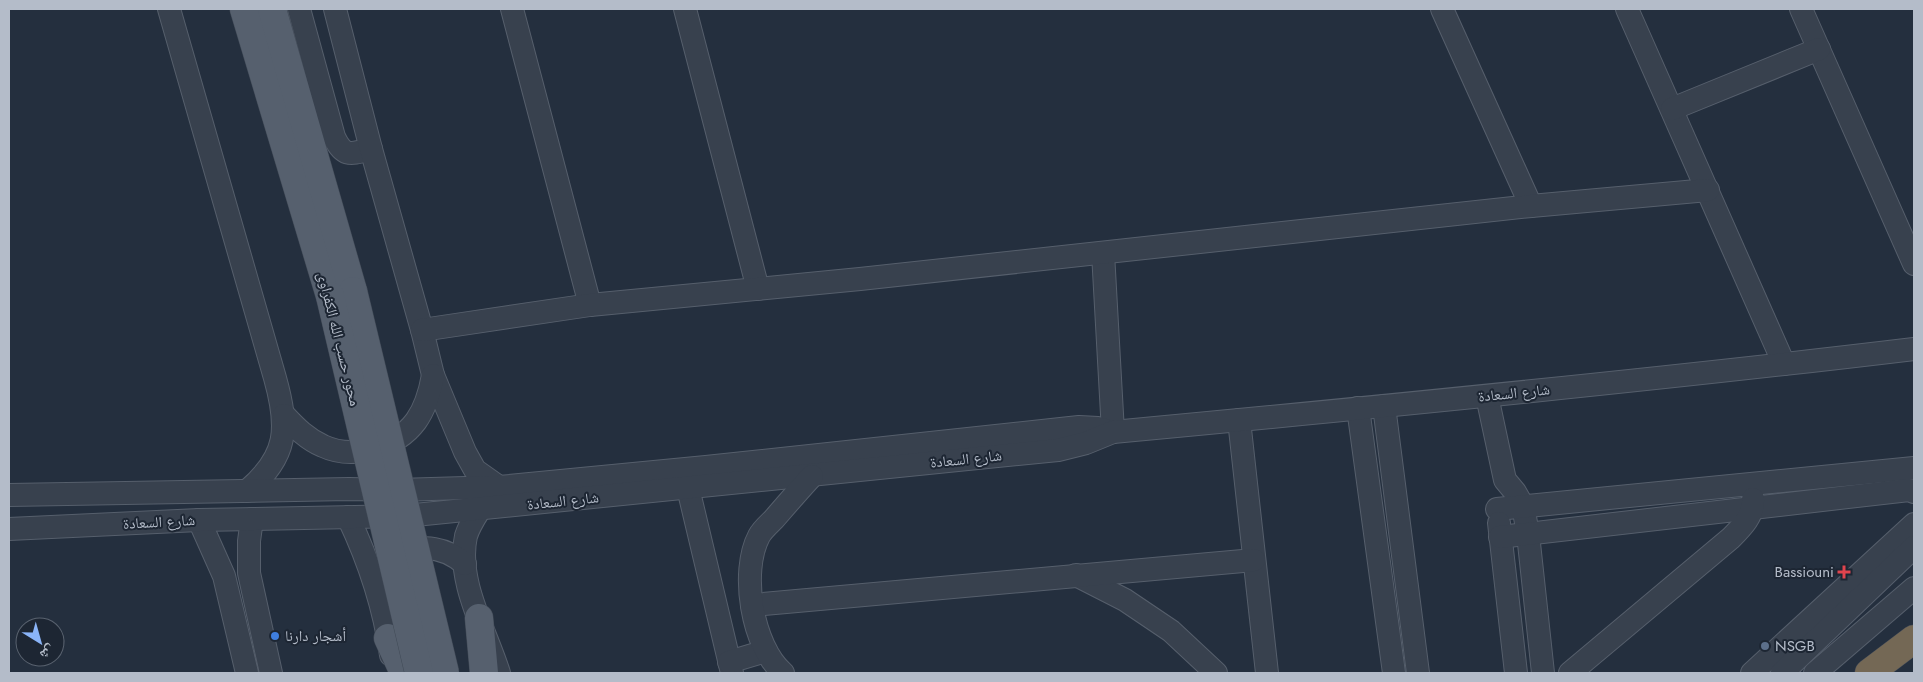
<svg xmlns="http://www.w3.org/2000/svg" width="1923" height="682" font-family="Jost,'Noto Naskh Arabic',sans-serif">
  <rect width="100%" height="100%" fill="#242f3e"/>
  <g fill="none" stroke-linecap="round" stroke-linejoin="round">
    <defs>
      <g id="minor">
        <path d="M169,9L275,378C289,428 288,456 247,491"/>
        <path d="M299,9L334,137C344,158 351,154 371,149"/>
        <polyline points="335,9 371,149 422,330 433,375 465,452 475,470 499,487"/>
        <polyline points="512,9 590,305"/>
        <polyline points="685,9 758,289"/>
        <polyline points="1442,9 1531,206"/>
        <polyline points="1627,9 1784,364"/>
        <polyline points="1801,9 1914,264"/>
        <polyline points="1672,109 1819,49"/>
        <polyline points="1103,253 1113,432"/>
        <polyline points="422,330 590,305 860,279 1531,206 1708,190"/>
        <polyline points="1487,396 1505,480 1515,492 1523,506 1528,534 1543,673"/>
        <polyline points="1384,406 1418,673"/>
        <polyline points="1358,408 1394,673"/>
        <path d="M284,415C296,428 307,439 323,446C353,460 396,448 416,421C426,407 430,392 433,375"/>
        <polyline points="1239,420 1267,673"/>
        <polyline points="688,488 732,673"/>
        <polyline points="9,495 349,489 398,490 499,487 706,467 1079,427 1098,428 1112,432"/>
        <path d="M480,509C475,517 469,526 466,536C456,581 486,631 499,673"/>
        <polyline points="1497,509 1914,468"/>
        <path d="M348,517C369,561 384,606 391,655"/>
        <polyline points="252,519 249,541 249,573 271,673"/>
        <polyline points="199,520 224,576 247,673"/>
        <polyline points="1499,523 1516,673"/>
        <path d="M9,529L199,520L405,516L1058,450L1086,443L1113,432C1380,407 1648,381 1914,349"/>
        <polyline points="1500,537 1909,490 1914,492"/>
        <path d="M401,555C424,543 446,548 465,564"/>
        <polyline points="1076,575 1125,600 1171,631 1216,673"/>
        <polyline points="752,605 1254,560"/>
        <polyline points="729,662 766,651"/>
        <path d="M783,673C752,646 740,572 759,536C762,530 769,524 774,519C787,504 799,490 812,476"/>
        <path d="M1570,673L1731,538C1742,527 1754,515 1753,499"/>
        <polyline points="1752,673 1914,524"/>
        <polyline points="1782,673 1914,547"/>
        <polyline points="1815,673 1914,588"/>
      </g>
      <g id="major">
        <polyline points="244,9 330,296"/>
        <polyline points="272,9 353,291"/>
        <polyline points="479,618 484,673"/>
        <polyline points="388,638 404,673"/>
      </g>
      <polyline id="highway" points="1869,673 1914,639"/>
    </defs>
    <!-- minor casing -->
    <use href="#minor" stroke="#565f6c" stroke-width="24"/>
    <!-- major casing -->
    <use href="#major" stroke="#414a57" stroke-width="29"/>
    <!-- highway casing -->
    <use href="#highway" stroke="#434c59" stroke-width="29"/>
    <!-- minor -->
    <use href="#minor" stroke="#38414e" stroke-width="22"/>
    <!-- major -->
    <use href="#major" stroke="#56606e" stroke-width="28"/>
    <!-- highway -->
    <use href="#highway" stroke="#746855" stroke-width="28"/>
    <defs>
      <g id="major-bridge">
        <polyline points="353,291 445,673"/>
        <polyline points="330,296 419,673"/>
      </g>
    </defs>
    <!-- major-bridge casing -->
    <use href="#major-bridge" stroke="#414a57" stroke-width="29" stroke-linecap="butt"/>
    <!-- major-bridge -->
    <use href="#major-bridge" stroke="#56606e" stroke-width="28"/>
  </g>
  <!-- markers -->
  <path fill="#e0444e" stroke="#1d2633" stroke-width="2" d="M1841.5 564.5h5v5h5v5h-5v5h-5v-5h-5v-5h5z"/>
  <circle fill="#3f7fe0" stroke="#1d2633" stroke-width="2" cx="275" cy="636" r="5"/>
  <circle fill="#5c6f8a" stroke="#1d2633" stroke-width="2" cx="1765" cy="646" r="5"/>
  <g text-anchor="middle" stroke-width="4" stroke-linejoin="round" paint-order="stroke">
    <!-- street labels -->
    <g font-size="15" fill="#b4bcc9" stroke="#1d2633">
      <text transform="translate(339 339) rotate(76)" y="5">محور حسب الله الكفراوى</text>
      <text transform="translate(1514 393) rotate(-6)" y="5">شارع السعادة</text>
      <text transform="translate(966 459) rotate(-6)" y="5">شارع السعادة</text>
      <text transform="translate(563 501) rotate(-6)" y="5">شارع السعادة</text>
      <text transform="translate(159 522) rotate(-3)" y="5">شارع السعادة</text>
    </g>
    <!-- poi labels -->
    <g font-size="15" fill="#b4bcc9" stroke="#1d2633" text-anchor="start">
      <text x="1834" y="577" text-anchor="end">Bassiouni</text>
      <text x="285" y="641">أشجار دارنا</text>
      <text x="1775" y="651">NSGB</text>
    </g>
  </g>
  <!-- border -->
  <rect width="1923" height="682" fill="none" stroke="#b4bcc9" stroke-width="20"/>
  <!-- north arrow -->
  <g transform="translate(40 642) rotate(143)"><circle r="24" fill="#1d2633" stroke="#59626f"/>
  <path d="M0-4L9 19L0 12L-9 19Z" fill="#8ab4f8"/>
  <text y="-8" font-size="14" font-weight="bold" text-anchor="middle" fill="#b4bcc9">ش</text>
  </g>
</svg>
